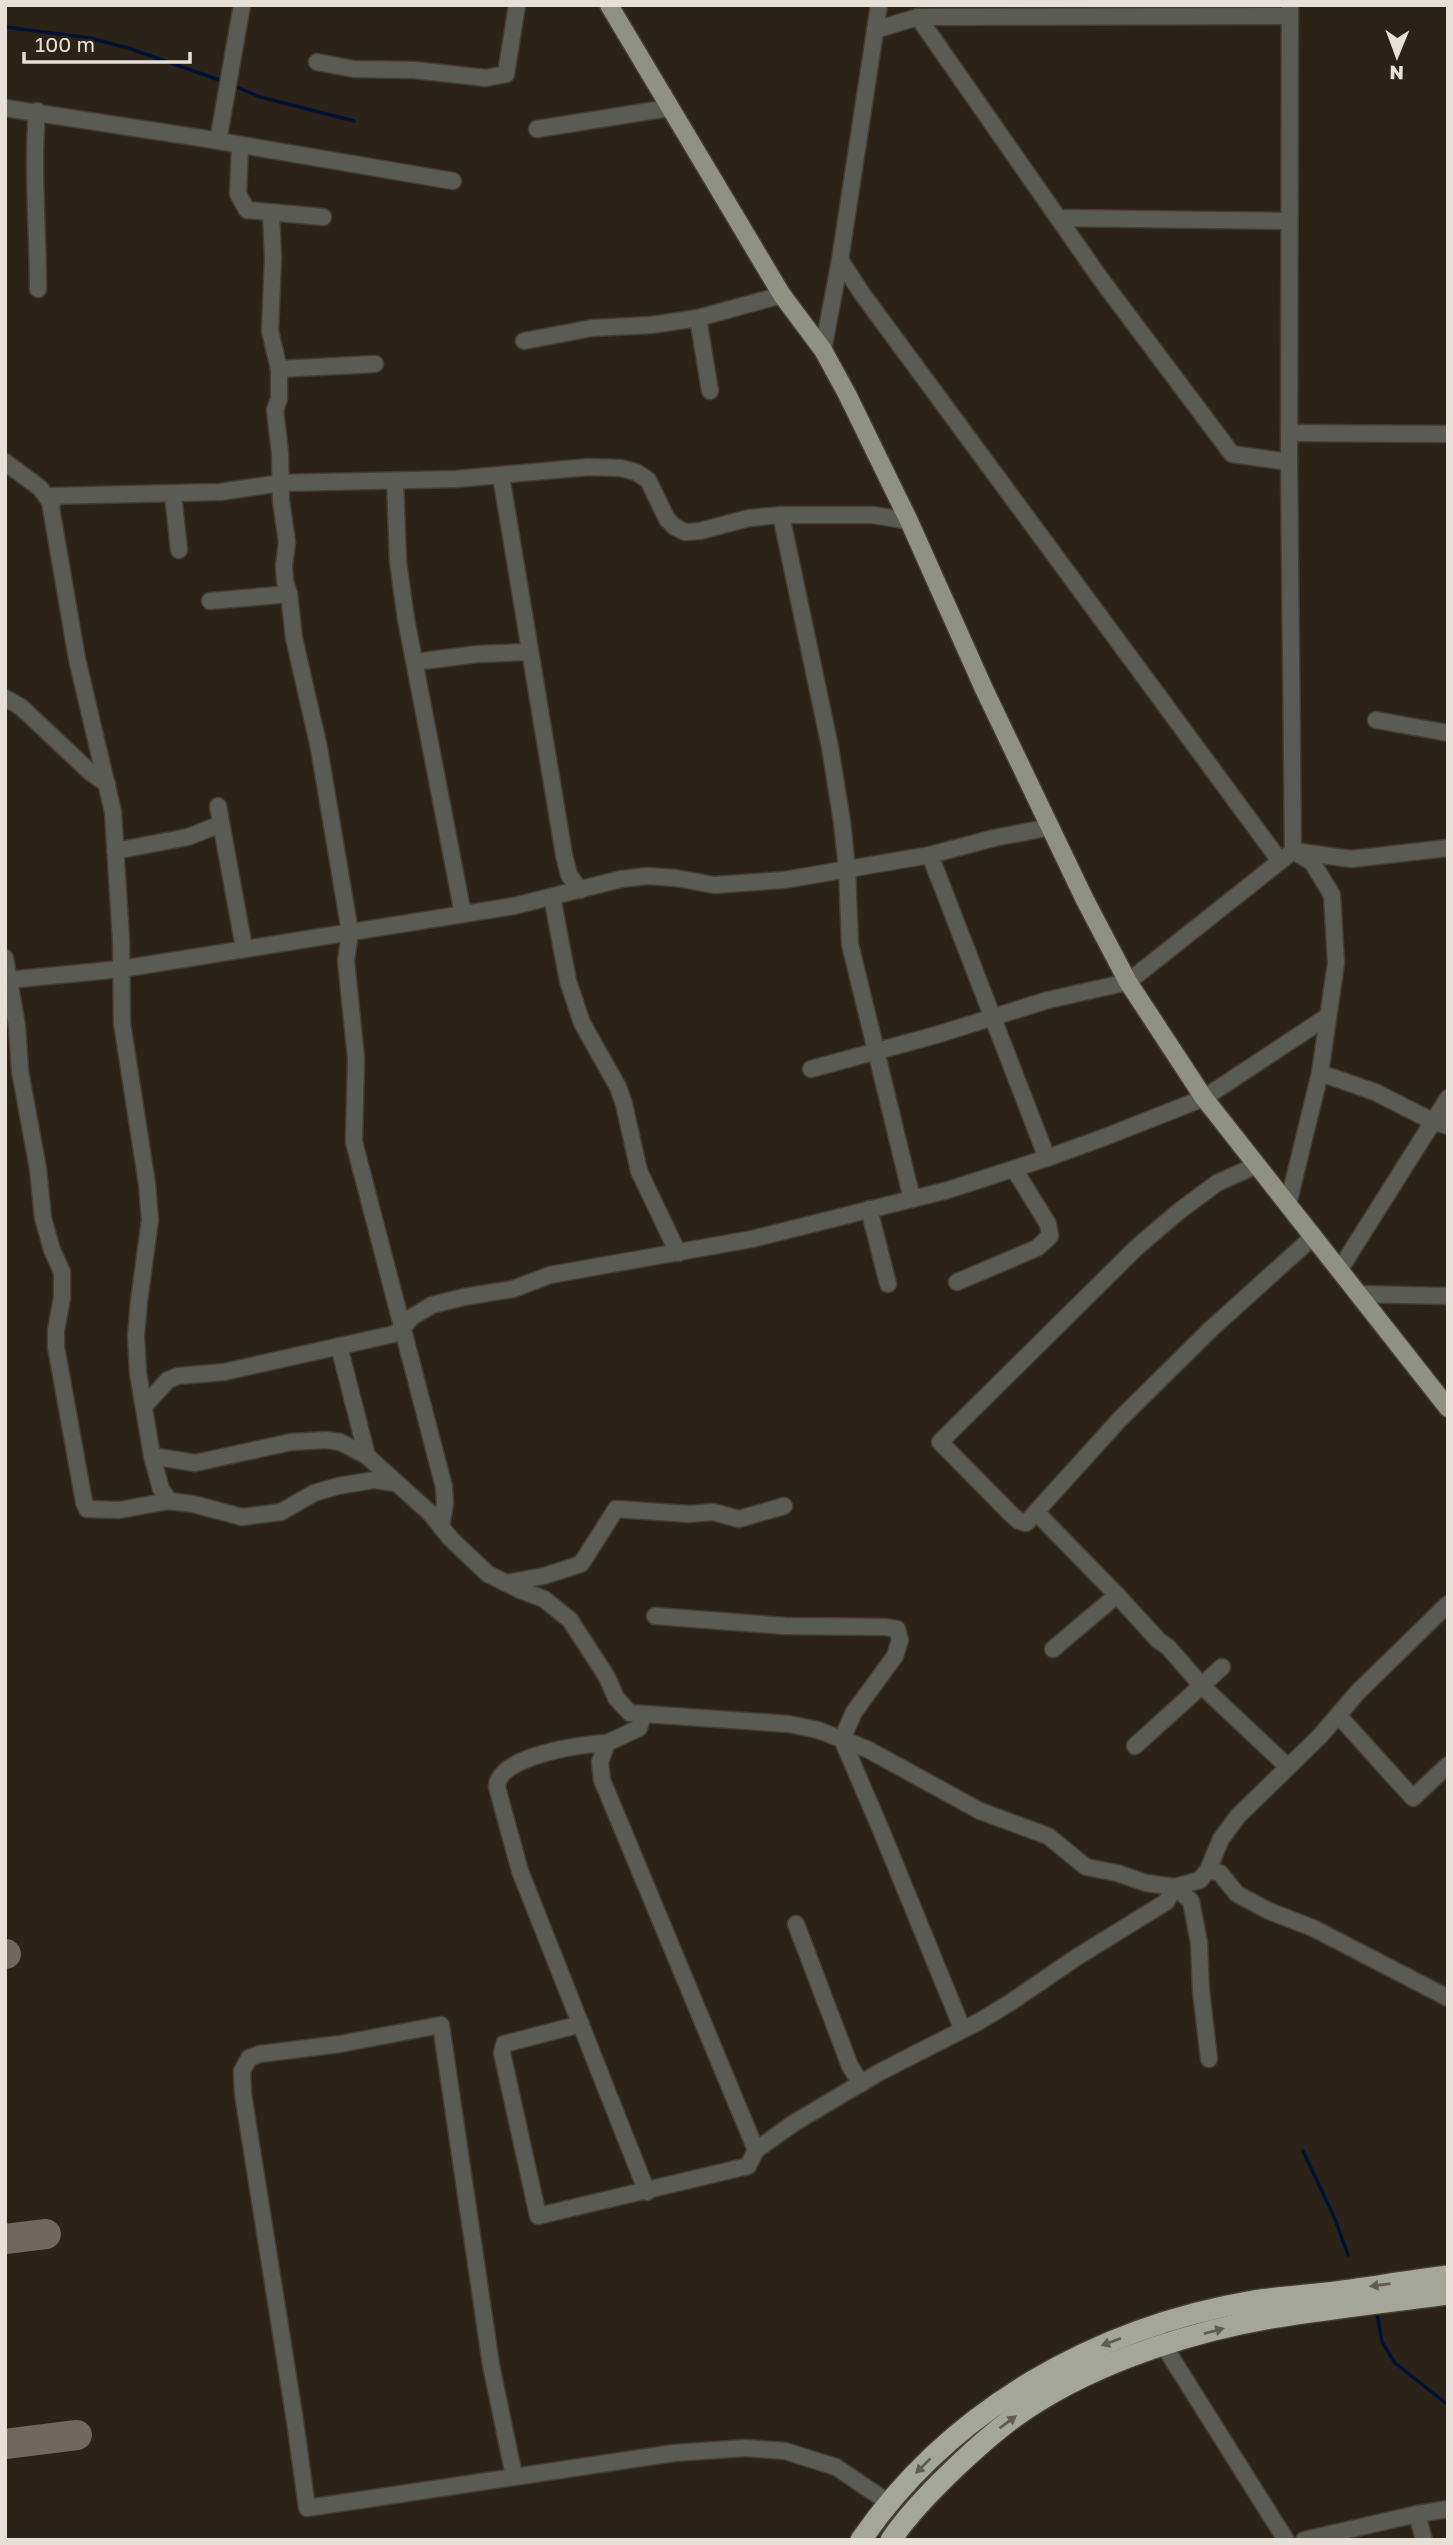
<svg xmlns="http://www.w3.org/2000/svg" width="1453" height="2545" font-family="'Golos Text',sans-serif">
  <rect width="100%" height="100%" fill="#2b2317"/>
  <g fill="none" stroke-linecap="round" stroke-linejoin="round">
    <!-- stream -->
    <g stroke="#001337" stroke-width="3.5">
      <polyline points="5,27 90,38 128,48 225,82"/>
      <polyline points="232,85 260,97 354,121"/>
      <polyline points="1303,2151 1335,2219 1348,2255"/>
      <polyline points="1377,2314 1382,2342 1395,2363 1448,2405"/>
    </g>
    <!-- taxiway -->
    <g stroke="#70685e" stroke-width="30">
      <polyline points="5,1954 6,1954"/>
      <polyline points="5,2239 46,2234"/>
      <polyline points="5,2444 77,2435"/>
    </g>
    <defs>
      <g id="minor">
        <polyline points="918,17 1290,16"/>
        <polyline points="317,62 354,69 414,70 486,78 506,74 517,5"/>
        <polyline points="5,108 201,138 453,181"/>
        <path d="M37,111C32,170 38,230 38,289"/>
        <polyline points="537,129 669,108"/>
        <polyline points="218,141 242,5"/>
        <polyline points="240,146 238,194 247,210 323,217"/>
        <polyline points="271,213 273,258 270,331 279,369 279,399 275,410 280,453 281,501 287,542 284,565 285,581 289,594 294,638 319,748 350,932 346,961 356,1058 354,1142 444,1487 445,1503 441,1527"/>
        <polyline points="1059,218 1289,221"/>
        <polyline points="840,260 863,295 1280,861"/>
        <polyline points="698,318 710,391"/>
        <polyline points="524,341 592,328 651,325 698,318 782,295"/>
        <polyline points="823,350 840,260 879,5"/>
        <polyline points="279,369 375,364"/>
        <polyline points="1289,433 1448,434"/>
        <polyline points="5,462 40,488 52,504"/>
        <polyline points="1289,462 1290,5"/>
        <polyline points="501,476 564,855 569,875 580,890"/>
        <polyline points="395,481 398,562 406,619 463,914"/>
        <polyline points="173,494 179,550"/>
        <polyline points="781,515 830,747 842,822 847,869 850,944 912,1199"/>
        <polyline points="210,601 289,594"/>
        <polyline points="415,662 478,654 530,652"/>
        <polyline points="5,698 21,707 90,772 107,784"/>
        <polyline points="1376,720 1448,733"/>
        <polyline points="218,806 244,948"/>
        <polyline points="115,851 188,837 221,824"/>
        <polyline points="930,855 1047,1158"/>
        <polyline points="552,897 568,981 582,1023 618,1087 624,1104 639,1171 678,1253"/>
        <polyline points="5,958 17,1026 20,1071 38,1169 43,1218 52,1250 62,1272 62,1298 56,1330 56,1347 84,1502 87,1509 119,1510 169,1501 193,1504 242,1517 281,1512 314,1493 338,1486 374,1480 396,1483"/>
        <polyline points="8,980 121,969 514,906 621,879 648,876 676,878 714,885 784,880 930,855 994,838 1051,827"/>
        <polyline points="811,1069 936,1035 1048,1000 1128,982 1293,851 1289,462 1232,454 1100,278 918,17 875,30"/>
        <polyline points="1320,1073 1375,1092 1432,1121 1448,1126"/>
        <polyline points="1257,1165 1217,1183 1178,1212 1135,1249 940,1442 1010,1513 1019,1521 1026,1523 1120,1419 1212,1328 1314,1236"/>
        <polyline points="1288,1204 1320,1073 1336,963 1332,895 1312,862 1293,851 1351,859 1448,848"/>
        <polyline points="869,1209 888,1284"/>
        <polyline points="1340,1269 1448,1098"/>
        <polyline points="957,1282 1037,1248 1050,1236 1048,1224 1014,1169"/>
        <polyline points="1358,1294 1448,1296"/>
        <polyline points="339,1346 367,1456"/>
        <polyline points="144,1406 168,1380 178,1376 224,1372 394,1334 402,1329 412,1317 432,1305 464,1297 513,1289 550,1275 752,1239 948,1190 1047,1158 1105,1137 1204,1098 1328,1016"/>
        <polyline points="152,1456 195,1463 291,1442 326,1440 340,1442 367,1456 430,1513 451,1539 488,1574 520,1590 544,1599 570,1620 607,1677 616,1698 630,1713 789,1724 818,1730 867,1749 980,1811 1048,1836 1086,1867 1117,1873 1146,1883 1175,1887 1191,1901 1199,1943 1201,1991 1209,2059"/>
        <polyline points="169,1501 161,1489 152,1456 138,1373 136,1336 139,1301 150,1220 147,1184 122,1023 121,940 113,812 77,659 49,496 220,492 281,483 456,479 589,467 620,468 636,472 648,480 667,519 675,527 685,532 700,531 749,518 781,515 873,515 909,521"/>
        <polyline points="1037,1513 1117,1595 1158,1640 1168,1647 1202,1686 1288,1767"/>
        <polyline points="506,1583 544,1576 581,1564 616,1509 689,1514 713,1512 739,1519 784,1506"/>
        <polyline points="655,1616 785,1626 885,1627 897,1629 900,1640 895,1656 854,1712 842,1739 881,1830 962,2028"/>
        <polyline points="1053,1649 1117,1595"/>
        <polyline points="643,1715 639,1728 607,1743 600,1762 602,1780 756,2150 794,2123 878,2073 980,2021 1011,2002 1077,1957 1166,1902 1175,1887 1200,1880 1208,1870 1221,1839 1238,1816 1320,1736 1358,1692 1448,1604"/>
        <polyline points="1338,1715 1413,1798 1448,1765"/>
        <path d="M607,1743C582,1744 497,1756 497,1787L520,1871L647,2192"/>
        <polyline points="1135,1746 1222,1667"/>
        <polyline points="1208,1870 1220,1873 1237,1894 1269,1911 1313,1928 1448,1998"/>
        <polyline points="796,1924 850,2066 861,2084"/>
        <polyline points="581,2024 504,2044 502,2053 538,2216 748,2166 756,2150"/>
        <polyline points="1159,2338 1286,2540"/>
        <polyline points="514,2476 491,2365 441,2025 340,2044 260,2054 249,2058 242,2071 243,2094 295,2421 307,2508 674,2453 746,2448 785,2451 836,2467 889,2503"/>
        <polyline points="1417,2514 1424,2540"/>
        <polyline points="1304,2540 1417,2514 1448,2509"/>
      </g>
      <polyline id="major" points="609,5 782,295 823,350 847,394 909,521 984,689 1085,900 1128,982 1204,1098 1448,1408"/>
      <g id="highway">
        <path d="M861,2540C951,2409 1098,2327 1253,2301C1278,2297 1302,2296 1327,2293C1367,2288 1407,2281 1448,2276"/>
        <path d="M891,2540C908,2514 932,2490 954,2469C976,2448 998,2428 1023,2411C1098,2360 1201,2328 1290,2315C1342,2307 1395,2301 1448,2294"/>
      </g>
    </defs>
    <!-- minor casing -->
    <use href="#minor" stroke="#453d32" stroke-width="19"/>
    <!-- major casing -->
    <use href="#major" stroke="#453d32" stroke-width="21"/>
    <!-- highway casing -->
    <use href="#highway" stroke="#453d32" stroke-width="24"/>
    <!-- minor -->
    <use href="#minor" stroke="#5a5b54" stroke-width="16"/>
    <!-- major -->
    <use href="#major" stroke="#8f9283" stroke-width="18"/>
    <!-- highway -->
    <use href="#highway" stroke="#a4a796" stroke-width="21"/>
  </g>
  <!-- one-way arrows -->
  <defs><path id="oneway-solid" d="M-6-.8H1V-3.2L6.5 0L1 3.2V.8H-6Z" transform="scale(1.75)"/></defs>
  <g fill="#615e50">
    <use href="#oneway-solid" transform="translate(1380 2285) rotate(172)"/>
    <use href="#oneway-solid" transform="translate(1214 2331) rotate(-15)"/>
    <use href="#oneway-solid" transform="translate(1111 2342) rotate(159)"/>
    <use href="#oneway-solid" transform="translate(1008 2422) rotate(-37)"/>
    <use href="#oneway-solid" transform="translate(923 2466) rotate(135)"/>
  </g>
  <!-- border -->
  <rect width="1453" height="2545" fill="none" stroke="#e6e0d8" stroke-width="14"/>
  <!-- north arrow -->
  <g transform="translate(1397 56) rotate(181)" stroke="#2b2317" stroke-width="5" paint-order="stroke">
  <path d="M0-5L12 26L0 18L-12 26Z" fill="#e6e0d8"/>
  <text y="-10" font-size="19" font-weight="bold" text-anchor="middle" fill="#e6e0d8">N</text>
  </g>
  <!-- scale -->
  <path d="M24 52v10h166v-10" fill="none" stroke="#e6e0d8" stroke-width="3.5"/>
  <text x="35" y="52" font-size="21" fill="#e6e0d8" stroke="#2b2317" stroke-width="5" paint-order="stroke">100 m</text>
</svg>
